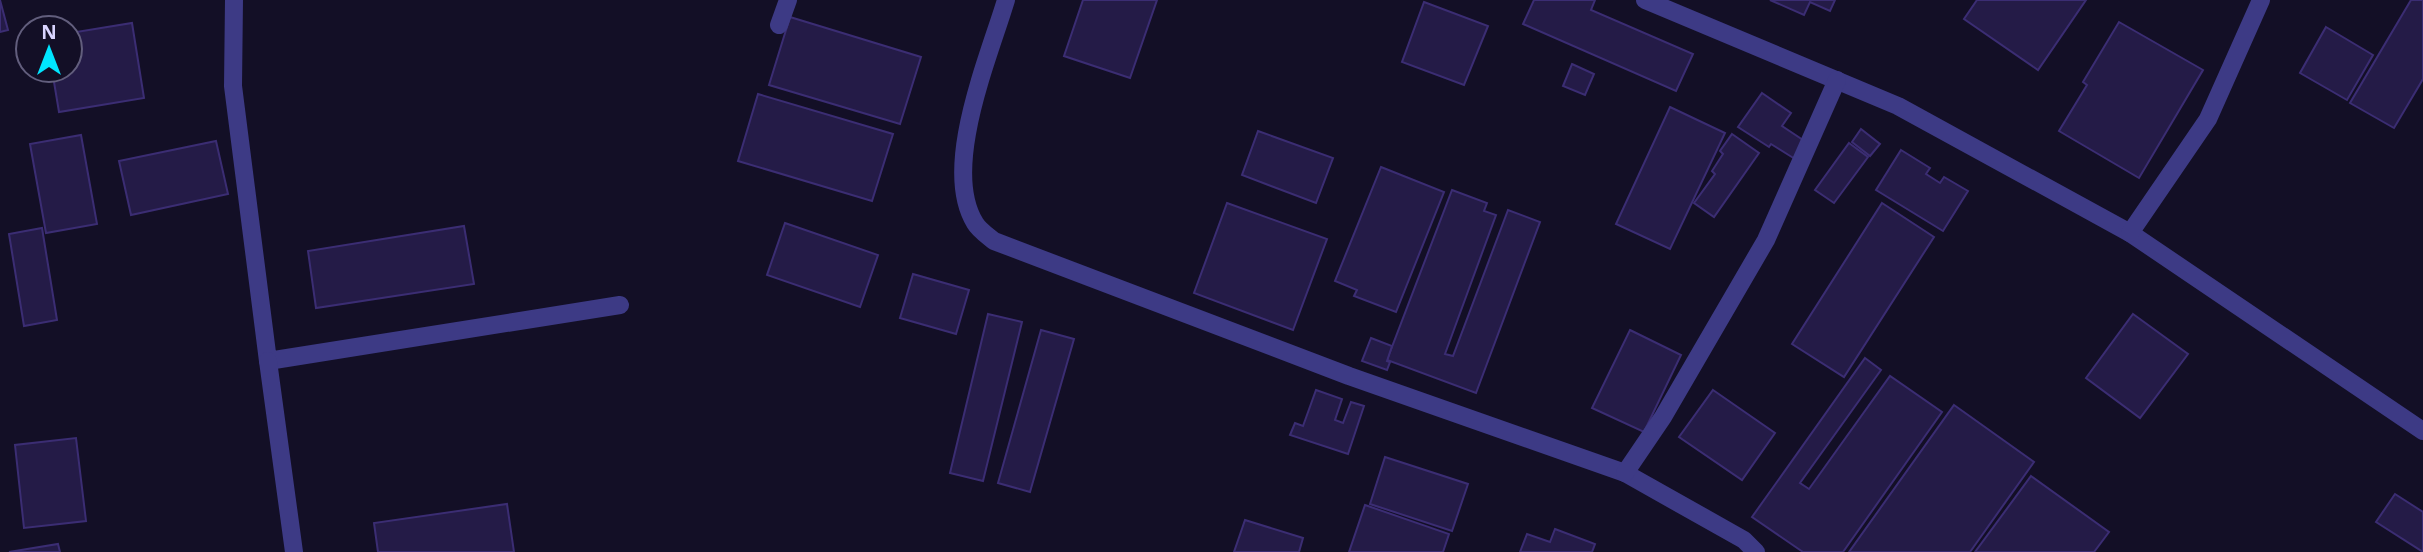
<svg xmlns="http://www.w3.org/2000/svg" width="2423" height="552" font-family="'Open Sans',sans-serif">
  <rect width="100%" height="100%" fill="#130f26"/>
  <!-- building -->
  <g fill="#241b47" stroke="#3b2d73" stroke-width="2">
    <polygon points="0,0 8,30 0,32"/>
    <polygon points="1083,0 1157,0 1130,78 1064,56"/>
    <polygon points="1534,0 1595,0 1591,10 1693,54 1676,91 1523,24"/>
    <polygon points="1770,0 1835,0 1830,11 1810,2 1804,15"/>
    <polygon points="1977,0 2086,0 2038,70 1964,19"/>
    <polygon points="2411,0 2423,0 2423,79 2394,128 2350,103"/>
    <polygon points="1424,2 1488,26 1464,85 1402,62"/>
    <polygon points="790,17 921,57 900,124 769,85"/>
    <polygon points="2119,22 2203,70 2139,178 2059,131 2087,85 2083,82"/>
    <polygon points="132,23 144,98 59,112 52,70 70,70 70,33"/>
    <polygon points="2326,27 2373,55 2347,100 2300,73"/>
    <polygon points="1572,64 1594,74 1585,95 1563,86"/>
    <polygon points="1762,93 1791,113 1782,126 1806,142 1795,159 1771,144 1769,147 1738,127"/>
    <polygon points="758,94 893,134 872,201 738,161"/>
    <polygon points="1670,107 1725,133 1670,249 1616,224"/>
    <polygon points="1861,129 1880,144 1870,156 1852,142"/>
    <polygon points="1258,131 1333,158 1316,203 1242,175"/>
    <polygon points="1732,134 1759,153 1714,217 1694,203 1715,174 1712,171 1723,154 1720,151"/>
    <polygon points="81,135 97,224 46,233 30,144"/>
    <polygon points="216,141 228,194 131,215 119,161"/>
    <polygon points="1849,143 1868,157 1834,203 1815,190"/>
    <polygon points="1901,150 1930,168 1926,174 1940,183 1944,177 1968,191 1943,231 1876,190"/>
    <polygon points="1381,167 1444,192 1396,312 1354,296 1357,290 1335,281"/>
    <polygon points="1452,190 1487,203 1484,211 1496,215 1445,354 1453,356 1508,210 1540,222 1476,393 1387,360"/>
    <polygon points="1227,203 1327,239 1293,330 1194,293"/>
    <polygon points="1882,203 1934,237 1844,377 1792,344"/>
    <polygon points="785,223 878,255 860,307 767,275"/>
    <polygon points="464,226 474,284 316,308 308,251"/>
    <polygon points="42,228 57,320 24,326 9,234"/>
    <polygon points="913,274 969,290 956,334 900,318"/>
    <polygon points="988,314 1022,322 983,481 950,473"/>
    <polygon points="2133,314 2188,354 2140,418 2086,378"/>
    <polygon points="1041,330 1074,339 1030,492 998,483"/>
    <polygon points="1630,330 1681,355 1644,432 1592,408"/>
    <polygon points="1371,338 1392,346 1387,361 1390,362 1387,370 1362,361"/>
    <polygon points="1865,358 1881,370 1800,483 1809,489 1890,376 1942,412 1843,552 1803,552 1752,517"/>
    <polygon points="1316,390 1342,399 1335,420 1343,423 1351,402 1364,406 1348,454 1290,435 1295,423 1303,426"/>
    <polygon points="1713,390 1775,433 1742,480 1679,437"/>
    <polygon points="1954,405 2034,462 1970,552 1849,552"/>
    <polygon points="76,438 86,521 24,528 15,445"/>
    <polygon points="1385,457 1468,484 1452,531 1370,504"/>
    <polygon points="2031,476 2109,532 2094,552 1975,552"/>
    <polygon points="2395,494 2423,512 2423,552 2376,522"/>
    <polygon points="507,504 514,552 378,552 374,523"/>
    <polygon points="1365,505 1449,534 1443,552 1349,552"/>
    <polygon points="1245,520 1303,538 1299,552 1234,552"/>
    <polygon points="1555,529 1595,544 1592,552 1520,552 1527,534 1550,542"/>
    <polygon points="58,544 60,552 9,552"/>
  </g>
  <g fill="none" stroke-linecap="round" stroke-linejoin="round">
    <!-- street -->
    <g stroke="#3d3a85" stroke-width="18">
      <polyline points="234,0 233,86 268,361 620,305"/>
      <path d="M1006,0C989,57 941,168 975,223C979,230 988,236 994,241L1349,376L1625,473L1744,540L1756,552"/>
      <polyline points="1645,0 1898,106 2130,233 2423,431"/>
      <polyline points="779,25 788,0"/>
      <polyline points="2130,233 2208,119 2261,0"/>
      <polyline points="268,361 294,552"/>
      <polyline points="1625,473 1663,417 1766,240 1837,80"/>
    </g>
  </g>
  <!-- north arrow -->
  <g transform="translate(49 49)"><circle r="33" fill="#130f26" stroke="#625e7d" stroke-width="2"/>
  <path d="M0-5L12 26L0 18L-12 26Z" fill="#00e5ff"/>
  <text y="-10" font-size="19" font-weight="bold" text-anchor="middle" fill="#d9d4ff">N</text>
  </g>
</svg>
